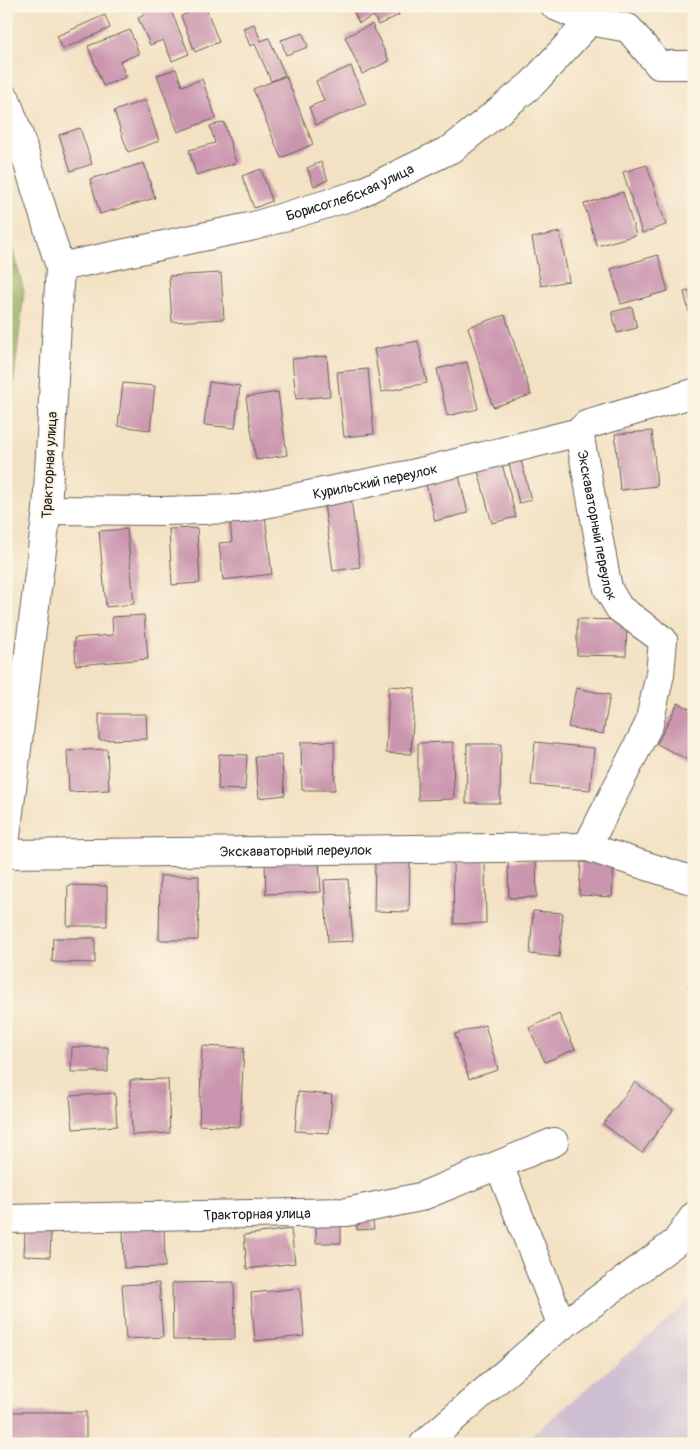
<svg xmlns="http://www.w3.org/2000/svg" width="700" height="1450" font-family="Pangolin,sans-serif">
  <rect width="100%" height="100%" fill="#fcf5e5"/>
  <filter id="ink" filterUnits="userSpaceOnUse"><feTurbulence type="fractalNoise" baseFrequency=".02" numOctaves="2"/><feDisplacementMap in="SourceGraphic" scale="10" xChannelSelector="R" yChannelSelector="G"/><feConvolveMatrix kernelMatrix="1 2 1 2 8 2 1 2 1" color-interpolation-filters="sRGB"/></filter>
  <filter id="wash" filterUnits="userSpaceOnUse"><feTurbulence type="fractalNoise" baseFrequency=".0096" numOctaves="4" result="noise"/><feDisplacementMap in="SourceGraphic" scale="20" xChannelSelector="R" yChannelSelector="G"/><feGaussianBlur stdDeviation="1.12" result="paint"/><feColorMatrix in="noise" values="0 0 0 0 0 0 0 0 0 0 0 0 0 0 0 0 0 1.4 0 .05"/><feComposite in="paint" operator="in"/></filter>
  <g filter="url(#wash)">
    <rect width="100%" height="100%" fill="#f3e1c3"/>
    <!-- industrial -->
    <polygon fill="#cebed1" points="694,1297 694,1444 522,1444"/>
    <!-- forest -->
    <polygon fill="#96ae60" stroke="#59653e" points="6,226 24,291 6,449"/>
    <g id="blocks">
      <!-- building -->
      <g fill="#ca95ae">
        <polygon points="85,6 103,6 87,12"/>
        <polygon points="141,6 169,6 189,54 172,61 163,40 150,45 138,18 144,15"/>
        <polygon points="205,6 219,42 195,52 181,16"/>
        <polygon points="351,6 395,6 399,15 378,25 374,16 359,23"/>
        <polygon points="105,15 110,28 63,49 57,36"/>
        <polygon points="254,24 261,41 269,38 285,75 271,81 255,44 250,46 243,28"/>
        <polygon points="372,24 389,61 362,74 345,37"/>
        <polygon points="130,30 139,54 120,61 126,77 103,86 88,46"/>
        <polygon points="303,33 308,47 286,55 281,40"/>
        <polygon points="351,66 366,104 316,125 309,107 324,101 316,81"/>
        <polygon points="176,69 182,86 202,79 216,118 178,132 157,75"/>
        <polygon points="286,76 313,144 281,158 253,89"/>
        <polygon points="145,100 159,141 128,152 114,111"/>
        <polygon points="224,122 236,163 196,175 189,150 215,143 210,126"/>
        <polygon points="80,128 92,164 71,171 59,135"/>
        <polygon points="321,162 328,180 314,186 307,168"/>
        <polygon points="144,163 155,198 100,214 90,179"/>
        <polygon points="647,165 666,225 642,233 623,172"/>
        <polygon points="261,169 272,201 254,208 242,176"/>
        <polygon points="623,192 636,235 597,246 584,204"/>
        <polygon points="560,232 569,281 541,286 532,238"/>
        <polygon points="658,255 668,291 621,304 611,269"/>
        <polygon points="221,273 224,319 172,322 169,276"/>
        <polygon points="694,290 694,328 693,328 684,292"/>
        <polygon points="632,307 637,328 617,333 612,312"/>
        <polygon points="505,315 531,395 493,407 468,327"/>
        <polygon points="418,341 427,383 381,392 374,349"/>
        <polygon points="327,356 330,396 296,399 292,359"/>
        <polygon points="467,362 478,409 447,416 437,369"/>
        <polygon points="368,369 374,434 344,437 337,372"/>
        <polygon points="209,382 240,386 235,428 204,425"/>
        <polygon points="123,383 155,386 150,430 118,426"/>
        <polygon points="278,392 287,455 256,460 246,397"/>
        <polygon points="652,431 657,486 620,490 615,434"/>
        <polygon points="521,460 531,500 519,503 509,463"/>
        <polygon points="502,464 516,517 492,523 478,471"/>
        <polygon points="459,476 468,513 435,521 426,484"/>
        <polygon points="351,499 360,567 333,571 324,503"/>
        <polygon points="265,516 272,574 223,580 219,543 232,542 230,520"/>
        <polygon points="197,528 200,583 172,585 169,529"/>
        <polygon points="127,529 134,604 106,607 99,531"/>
        <polygon points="144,615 148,659 76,665 74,638 113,635 112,617"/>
        <polygon points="577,619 627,620 626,656 577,655"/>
        <polygon points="389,686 415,688 411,754 386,753"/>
        <polygon points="576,688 610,695 603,734 568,727"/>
        <polygon points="678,703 694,711 694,763 657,744"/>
        <polygon points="99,714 146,714 147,739 99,740"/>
        <polygon points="334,741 335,790 302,790 301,742"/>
        <polygon points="453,742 454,799 418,800 418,743"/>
        <polygon points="535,742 594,748 590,790 531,785"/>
        <polygon points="467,744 501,744 500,803 466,803"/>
        <polygon points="107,749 109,790 69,792 67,751"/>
        <polygon points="219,754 247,755 245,790 218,789"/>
        <polygon points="281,755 285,795 259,798 255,757"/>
        <polygon points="485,860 486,923 454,924 453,861"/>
        <polygon points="536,860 537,897 509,898 508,861"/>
        <polygon points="319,861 321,892 266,894 265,863"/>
        <polygon points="375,861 410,862 409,912 374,911"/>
        <polygon points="581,862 614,864 612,897 579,895"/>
        <polygon points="160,876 199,876 198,940 159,940"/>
        <polygon points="348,879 353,941 328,942 324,880"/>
        <polygon points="68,885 107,886 107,926 67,926"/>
        <polygon points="533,911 563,913 559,957 530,954"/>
        <polygon points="53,938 95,938 95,963 52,962"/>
        <polygon points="694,972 694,988 688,986"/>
        <polygon points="559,1014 575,1049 545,1062 529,1028"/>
        <polygon points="485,1025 498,1070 469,1079 455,1034"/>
        <polygon points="202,1046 244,1048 240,1127 199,1125"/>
        <polygon points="72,1047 108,1047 108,1072 71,1072"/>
        <polygon points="168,1079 170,1133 132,1135 130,1080"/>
        <polygon points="635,1082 673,1110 642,1153 603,1124"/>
        <polygon points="298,1092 332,1095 329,1133 295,1131"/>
        <polygon points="115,1093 117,1126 73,1129 70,1096"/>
        <polygon points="372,1216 374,1229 357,1230 356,1217"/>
        <polygon points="341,1223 341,1243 316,1243 316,1224"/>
        <polygon points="164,1228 165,1267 124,1268 123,1229"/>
        <polygon points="291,1229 295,1263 247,1269 244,1235"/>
        <polygon points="25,1232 51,1232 50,1257 24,1256"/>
        <polygon points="234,1282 235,1339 173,1340 172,1283"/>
        <polygon points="159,1283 163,1337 126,1339 122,1285"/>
        <polygon points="300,1288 304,1336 255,1341 251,1293"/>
        <rect x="6" y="1412" width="80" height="32"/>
      </g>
    </g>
  </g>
  <g filter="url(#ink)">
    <use href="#blocks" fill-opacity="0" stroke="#676156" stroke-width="1"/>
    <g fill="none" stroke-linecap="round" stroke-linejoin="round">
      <defs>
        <g id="street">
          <polyline points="555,6 590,21 628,28 659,65 694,65"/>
          <polyline points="6,99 19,135 60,267 47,510 6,836"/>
          <path id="s1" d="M60,267L254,226L356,195L453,148L532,84L590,21"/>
          <path id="s2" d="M579,432L608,589L619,608L663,640L660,674L649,724L587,847"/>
          <path id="s3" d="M47,510L162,511L240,509L412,474L579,432L586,425L694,393"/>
          <path id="s4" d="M6,854L587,847L694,881"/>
          <polyline points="499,1165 562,1326"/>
          <path id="s5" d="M6,1219L347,1212L420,1197L554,1142"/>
          <polyline points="424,1444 547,1337 676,1242 694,1216"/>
        </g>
      </defs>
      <!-- street casing -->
      <use href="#street" stroke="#676156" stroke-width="30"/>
      <!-- street -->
      <use href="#street" stroke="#fff" stroke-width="28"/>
    </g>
  </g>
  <g text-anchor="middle" stroke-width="4" stroke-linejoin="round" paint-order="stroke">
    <!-- street labels -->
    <g font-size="14" fill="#1c1c1c" stroke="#fcf5e5">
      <text dy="5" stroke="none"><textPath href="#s1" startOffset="300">Борисоглебская улица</textPath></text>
      <text transform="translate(49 465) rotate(-87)" y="5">Тракторная улица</text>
      <text dy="5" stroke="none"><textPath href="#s3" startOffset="331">Курильский переулок</textPath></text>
      <text dy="5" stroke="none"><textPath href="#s2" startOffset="95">Экскаваторный переулок</textPath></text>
      <text dy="5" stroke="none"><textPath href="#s4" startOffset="290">Экскаваторный переулок</textPath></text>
      <text dy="5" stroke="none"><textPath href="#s5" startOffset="251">Тракторная улица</textPath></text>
    </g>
  </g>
  <!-- margin -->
  <rect width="700" height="1450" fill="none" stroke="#fcf5e5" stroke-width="25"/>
</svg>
